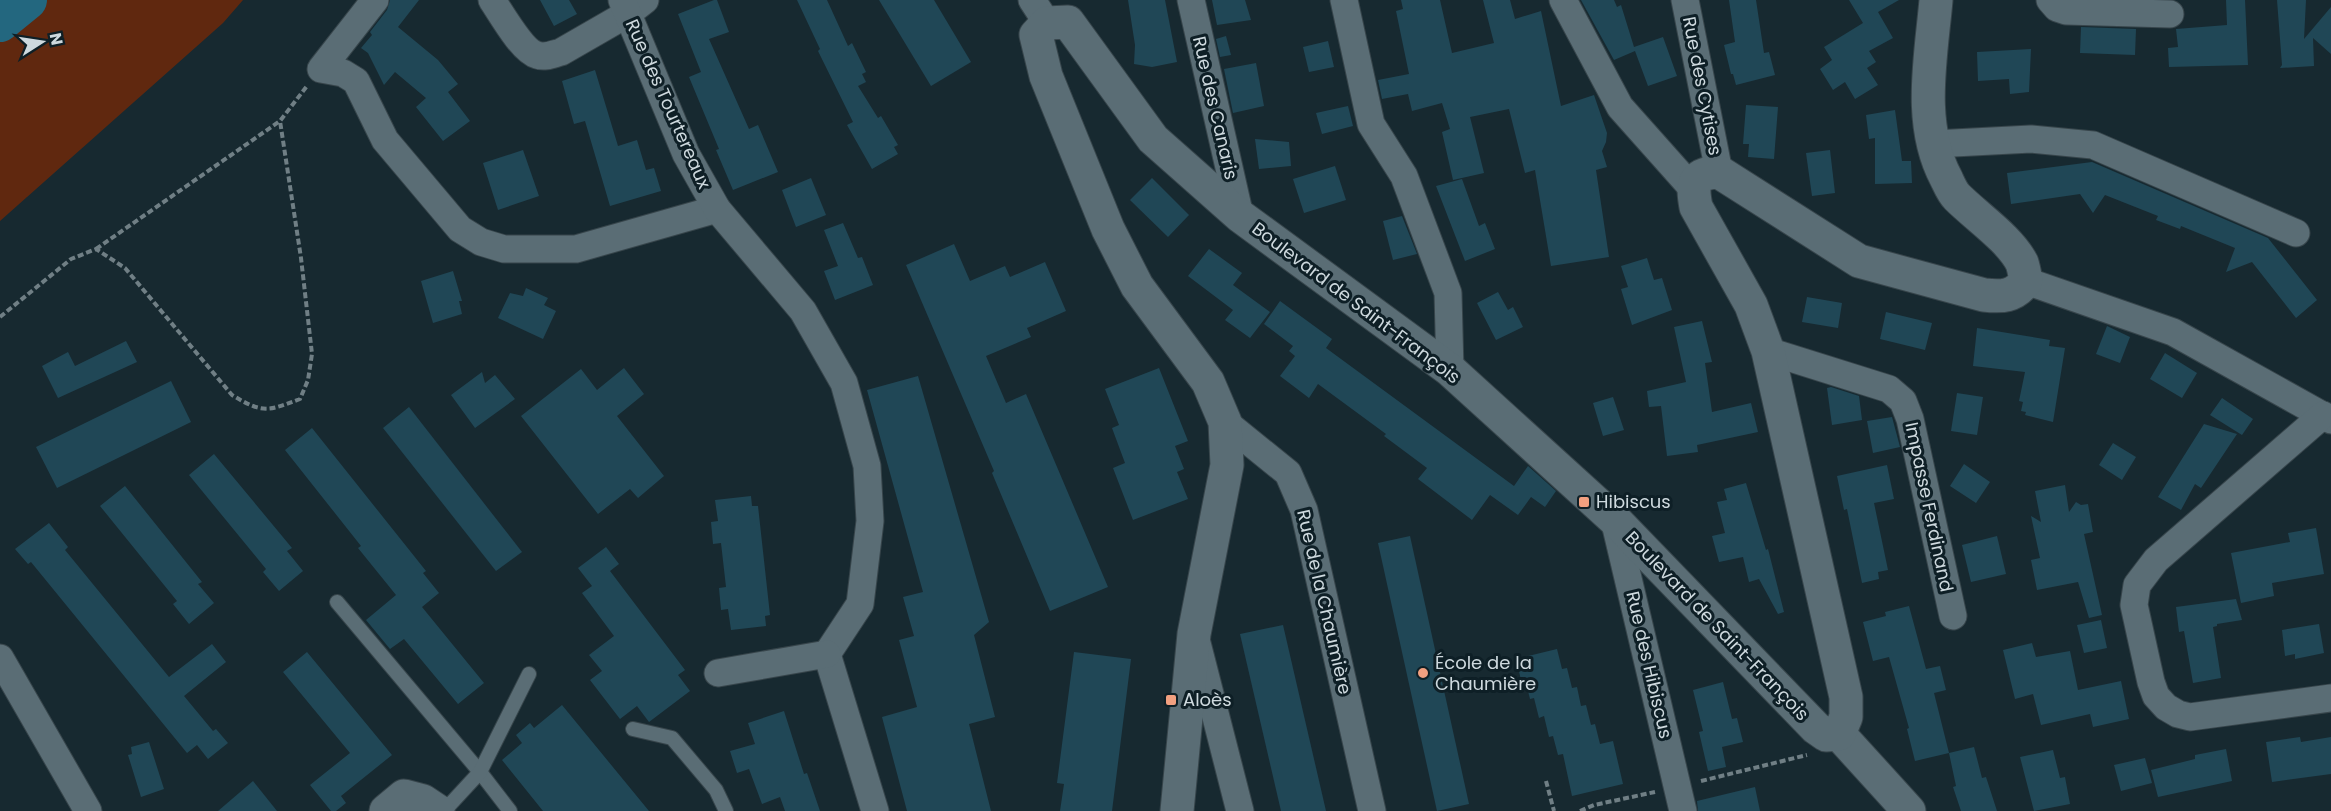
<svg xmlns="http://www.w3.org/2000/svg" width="2331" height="811" font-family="Poppins,sans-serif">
  <rect width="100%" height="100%" fill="#172930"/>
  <!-- green -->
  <polygon fill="#60280f" points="0,0 243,0 223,23 0,221"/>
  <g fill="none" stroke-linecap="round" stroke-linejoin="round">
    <!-- river -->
    <polyline stroke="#23677f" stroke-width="40" points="0,22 27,0"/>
  </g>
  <!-- building -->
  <g fill="#204756">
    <polygon points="390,0 419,0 398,27 438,60 458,84 448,92 470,121 443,141 416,107 426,98 395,72 384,85 368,53 361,48 372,35 370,32 387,10"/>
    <polygon points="540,0 569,0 577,14 554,26"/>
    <polygon points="714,0 717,0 729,32 709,39 749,129 758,125 778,172 733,190 716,150 719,149 689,77 701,72 678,14"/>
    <polygon points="797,0 827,0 848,46 852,43 866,72 862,74 866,82 858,86 878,118 881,116 898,145 894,147 898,154 872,169 847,125 853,122 818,51 820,49"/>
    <polygon points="879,0 934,0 971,62 931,86"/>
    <polygon points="1128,0 1165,0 1177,62 1152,67 1134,64 1135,45"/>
    <polygon points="1212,0 1245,0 1251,20 1217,25"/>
    <polygon points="1401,0 1440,0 1452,53 1494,43 1483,0 1510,0 1515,19 1541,11 1561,106 1594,95 1607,133 1606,142 1602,151 1607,167 1596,170 1609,257 1551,266 1535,170 1525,173 1509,109 1470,117 1484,173 1453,180 1442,132 1450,129 1442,103 1412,111 1408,94 1382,99 1378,80 1409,74 1396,11 1403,9"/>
    <polygon points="1581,0 1614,0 1617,7 1621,5 1634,47 1663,37 1677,76 1648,86 1635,51 1614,60"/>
    <polygon points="1729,0 1756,0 1764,53 1769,52 1775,75 1736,85 1733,74 1731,74 1724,45 1735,42"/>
    <polygon points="1849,0 1899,0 1878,12 1893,38 1869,51 1876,62 1867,68 1878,85 1855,99 1845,82 1833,90 1820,69 1832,60 1824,47 1863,23"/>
    <polygon points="2226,0 2245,0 2248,65 2169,67 2168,48 2178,47 2176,29 2227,25"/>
    <polygon points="2277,0 2306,0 2304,39 2331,7 2331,54 2313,38 2314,66 2280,68 2282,65"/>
    <polygon points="2081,27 2136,29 2135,55 2080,53"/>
    <polygon points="1226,36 1231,55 1220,57 1216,39"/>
    <polygon points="1328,41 1334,67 1309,72 1303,47"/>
    <polygon points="2031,49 2029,92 2010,94 2009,79 1978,81 1977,52"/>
    <polygon points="1256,63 1264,106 1233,113 1224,69"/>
    <polygon points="595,70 618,146 637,140 646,170 654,168 661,191 610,206 585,121 574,124 562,81"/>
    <polygon points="1746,105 1778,107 1774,159 1748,157 1749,144 1743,144"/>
    <polygon points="1348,106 1353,126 1322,134 1316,113"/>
    <polygon points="1895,110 1902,161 1911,161 1912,183 1875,184 1875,138 1869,139 1866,115"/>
    <polygon points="1255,139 1289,142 1291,166 1259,169"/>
    <polygon points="523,150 539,196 498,210 483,163"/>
    <polygon points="1830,150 1835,193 1812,196 1806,153"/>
    <polygon points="2092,162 2268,238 2317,300 2296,318 2252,262 2226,272 2235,248 2181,226 2180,229 2156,220 2158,216 2105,195 2093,213 2080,194 2011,204 2007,173"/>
    <polygon points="1335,166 1346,200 1304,213 1293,179"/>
    <polygon points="811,178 826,215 796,227 782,190"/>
    <polygon points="1152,178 1189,215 1168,237 1130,200"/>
    <polygon points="1462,179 1479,226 1485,223 1495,249 1465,261 1436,186"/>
    <polygon points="1402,216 1417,254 1393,260 1383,221"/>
    <polygon points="843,223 858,258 862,257 873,285 835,300 824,271 838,266 824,230"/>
    <polygon points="954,244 970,281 1005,266 1010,277 1045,262 1066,311 1027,328 1031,337 986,356 1006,403 1026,394 1108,587 1050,611 992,473 994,471 906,265"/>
    <polygon points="1209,249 1242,273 1233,285 1270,312 1250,338 1225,320 1233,310 1188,276"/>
    <polygon points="1647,258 1654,280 1662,278 1672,310 1632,325 1621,289 1628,287 1621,266"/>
    <polygon points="453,271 462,301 459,301 462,314 433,323 421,281"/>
    <polygon points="526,288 548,298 544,305 556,311 543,339 498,318 510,293 523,296"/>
    <polygon points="1498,292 1508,310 1513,307 1523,327 1496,340 1477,303"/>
    <polygon points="1807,297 1842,303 1838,328 1802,322"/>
    <polygon points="1280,301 1332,339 1326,348 1514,486 1528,466 1556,491 1545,507 1531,497 1518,515 1490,495 1472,520 1418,479 1427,468 1384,436 1386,434 1318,384 1309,398 1280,376 1295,356 1289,351 1293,346 1264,324"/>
    <polygon points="1886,312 1932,323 1925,350 1880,339"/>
    <polygon points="1702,321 1712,362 1705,363 1712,412 1751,403 1758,432 1697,445 1698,452 1667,456 1661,406 1649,407 1647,391 1686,382 1674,327"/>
    <polygon points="2107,326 2130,337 2120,363 2096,354"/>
    <polygon points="1977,328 2050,340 2049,346 2065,348 2053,422 2025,415 2026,412 2021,411 2023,402 2019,401 2025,372 1973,366"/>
    <polygon points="126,341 137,362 58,398 42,366 68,352 75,366"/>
    <polygon points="2165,353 2197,373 2182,398 2150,379"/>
    <polygon points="624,368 644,394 617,416 664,476 638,498 630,489 598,514 521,416 581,369 597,390"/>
    <polygon points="1159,368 1188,441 1175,446 1184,469 1177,472 1188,499 1133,520 1113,468 1125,463 1112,428 1119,425 1105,389"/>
    <polygon points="482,372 485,383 495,375 515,399 475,428 451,395"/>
    <polygon points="918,376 989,622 974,635 995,717 969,724 991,811 907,811 882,717 917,707 899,640 914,636 903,597 923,592 867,390"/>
    <polygon points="171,381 191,422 57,488 36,447"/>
    <polygon points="1831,387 1859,396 1862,420 1832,425 1827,388"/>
    <polygon points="1957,393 1983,397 1977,435 1951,431"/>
    <polygon points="1613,397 1624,430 1603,436 1593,403"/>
    <polygon points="2222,398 2253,419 2242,435 2210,415"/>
    <polygon points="409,407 522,552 496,571 383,428"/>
    <polygon points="1892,417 1900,447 1873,453 1867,421"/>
    <polygon points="2204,424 2237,434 2201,488 2195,484 2181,510 2158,497"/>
    <polygon points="312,428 426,571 423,573 439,593 422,607 484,683 458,704 404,639 390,649 366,620 396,595 358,548 361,546 285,450"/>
    <polygon points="2113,443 2136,457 2122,480 2099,465"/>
    <polygon points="214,454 292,548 287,551 303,571 279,591 263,572 266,569 189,475"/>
    <polygon points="1964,464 1990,482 1976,503 1950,486"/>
    <polygon points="1887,465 1894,499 1874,503 1888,570 1878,572 1879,579 1862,583 1847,509 1844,510 1837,476"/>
    <polygon points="1746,483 1766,550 1768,549 1784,612 1778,614 1759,579 1749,582 1743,557 1719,562 1712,536 1725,533 1717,502 1727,500 1724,489"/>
    <polygon points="2065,485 2069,512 2076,502 2081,505 2088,504 2093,532 2084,534 2102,615 2089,618 2078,582 2037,590 2031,560 2040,558 2031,516 2041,522 2035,491"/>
    <polygon points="125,486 202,582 198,584 214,603 189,624 173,604 177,601 100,506"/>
    <polygon points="751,496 752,506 758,506 770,615 765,616 766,626 731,630 728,609 721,610 719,588 726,587 721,543 713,544 711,522 718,521 715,500"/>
    <polygon points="49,523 68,547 65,550 169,677 212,644 226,662 184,696 213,731 216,729 228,743 208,759 197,745 187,753 31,562 28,564 15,549"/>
    <polygon points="2316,528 2324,574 2272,583 2274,596 2241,603 2231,553 2290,542 2288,533"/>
    <polygon points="1410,536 1469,804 1437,811 1378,543"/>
    <polygon points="1997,536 2006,574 1971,582 1962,545"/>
    <polygon points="606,547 619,564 610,571 685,670 678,675 690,691 649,722 637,706 620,719 590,680 602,671 589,655 614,636 582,593 592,586 578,568"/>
    <polygon points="2236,599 2242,620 2217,624 2217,626 2213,627 2221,678 2193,683 2184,631 2179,632 2176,607"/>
    <polygon points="1909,606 1926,669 1940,666 1946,690 1934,693 1949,753 1915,761 1907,729 1909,728 1889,657 1873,661 1863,622 1886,616 1885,612"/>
    <polygon points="2101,620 2107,648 2084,653 2077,625"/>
    <polygon points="2319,624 2324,653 2295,659 2295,654 2285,656 2282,630"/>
    <polygon points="1283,625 1326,811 1281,811 1240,634"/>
    <polygon points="2032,643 2036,657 2070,651 2078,690 2121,681 2129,719 2093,727 2090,714 2041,725 2033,694 2015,699 2003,650"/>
    <polygon points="1557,649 1562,669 1567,668 1572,688 1577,687 1581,706 1586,705 1591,725 1595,724 1600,744 1613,741 1623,784 1572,796 1563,754 1558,755 1553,736 1549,737 1544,716 1539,718 1534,698 1530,699 1525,679 1521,680 1516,659"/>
    <polygon points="307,652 392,755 341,796 346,803 336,811 331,811 310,785 350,753 283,672"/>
    <polygon points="1074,652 1131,659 1112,811 1060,811 1064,784 1057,783"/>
    <polygon points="1723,682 1732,719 1737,718 1743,742 1722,747 1726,767 1708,771 1699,732 1703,731 1693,690"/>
    <polygon points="562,705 649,811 543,811 502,760 522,743 516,735 530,723 534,728"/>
    <polygon points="784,711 804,774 807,773 820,811 785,811 780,797 762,804 749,769 737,773 730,751 755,744 748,723"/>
    <polygon points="2300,737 2301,742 2331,737 2331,774 2272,782 2266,742"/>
    <polygon points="149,742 164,789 141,797 128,755 132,754 131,747"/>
    <polygon points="1974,747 1982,778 1986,777 1997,811 1961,811 1953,787 1956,786 1949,753"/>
    <polygon points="2226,749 2232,781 2158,797 2151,770 2195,759 2195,755"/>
    <polygon points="2053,750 2060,778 2065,777 2070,804 2034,811 2020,757"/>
    <polygon points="2145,758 2152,783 2121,791 2114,765"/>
    <polygon points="253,781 277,811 218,811"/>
    <polygon points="1755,787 1760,811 1698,811 1697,801"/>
  </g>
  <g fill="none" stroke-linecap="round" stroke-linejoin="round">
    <defs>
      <g id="service">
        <polyline points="337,602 480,772 510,811"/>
        <polyline points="633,729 672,738 716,790 726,811"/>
        <polyline points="444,811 480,772 529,674"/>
      </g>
      <g id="minor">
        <polyline points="375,0 321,69 343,73 356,81 385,140 460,229 481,242 504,249 576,249 717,209"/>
        <path d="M492,0C501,13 522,51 537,55C545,58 553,54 561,52L627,14L645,0"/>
        <polyline points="622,0 686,154 717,209 803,311 844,383 867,466 870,521 860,604 827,654 875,811"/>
        <polyline points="1032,0 1047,23"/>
        <polyline points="1191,0 1240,216"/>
        <polyline points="1344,0 1371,124 1404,176 1448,293 1450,370"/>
        <polyline points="1563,0 1620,107 1693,189"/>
        <polyline points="1685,0 1719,172"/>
        <polyline points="2050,0 2057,8 2066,11 2170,14"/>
        <polyline points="1934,144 2031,139 2093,145 2296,233"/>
        <polyline points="2026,281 2173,332 2331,420"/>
        <polyline points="1768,351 1889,389 1903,401 1910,419 1953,616"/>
        <polyline points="2323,415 2156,560 2137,585 2134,605 2151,682 2156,696 2166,707 2178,714 2190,717 2331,698"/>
        <polyline points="1225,422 1288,473 1304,510 1372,811"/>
        <polyline points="1614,519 1683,811"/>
        <polyline points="1197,643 1240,811"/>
        <polyline points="0,658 88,811"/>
        <polyline points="718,673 827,654"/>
      </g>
      <polyline id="tertiary" points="1839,734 1909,811"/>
      <g id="secondary">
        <polyline points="386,811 404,796 423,801 438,811"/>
        <path d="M1177,811L1194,634L1227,465L1225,422L1208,382L1137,286L1108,229L1046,76L1036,35L1047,23L1068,22L1153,139L1240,216L1450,370L1614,519L1816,728L1826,735L1839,734L1846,717V697L1768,351L1751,305L1696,207C1692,185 1692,173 1719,172L1859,261L1984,295C2002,297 2014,297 2026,281C2025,276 2024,269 2022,263C2010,239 1977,217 1957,197C1952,192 1949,184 1946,178C1917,123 1931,58 1936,0"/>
      </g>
    </defs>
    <!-- service casing -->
    <use href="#service" stroke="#37454b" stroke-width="16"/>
    <!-- minor casing -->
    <use href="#minor" stroke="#37454b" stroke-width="29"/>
    <!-- tertiary casing -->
    <use href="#tertiary" stroke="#37454b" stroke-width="35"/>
    <!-- secondary casing -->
    <use href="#secondary" stroke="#37454b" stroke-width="35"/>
    <!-- path -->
    <g stroke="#707f85" stroke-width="4" stroke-dasharray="6 3" stroke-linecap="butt">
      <polyline points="96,249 280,121"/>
      <path d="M0,317L71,259L96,249L125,268L232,395C263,414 268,411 300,399L308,380L312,354L301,258L280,121L307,86"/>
      <polyline points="1546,781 1554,811"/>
      <polyline points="1701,781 1807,755"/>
      <polyline points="1580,811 1594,805 1655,792"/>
    </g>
    <!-- service -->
    <use href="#service" stroke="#5a6d75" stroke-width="14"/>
    <!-- minor -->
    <use href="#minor" stroke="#5a6d75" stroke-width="27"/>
    <!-- tertiary -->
    <use href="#tertiary" stroke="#5a6d75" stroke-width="33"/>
    <!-- secondary -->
    <use href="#secondary" stroke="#5a6d75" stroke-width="33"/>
  </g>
  <!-- markers -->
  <g fill="#f2a080" stroke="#0e1f26" stroke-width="2">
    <rect x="1578" y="496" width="12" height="12" rx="3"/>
    <circle cx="1423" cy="673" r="6"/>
    <rect x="1165" y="694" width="12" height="12" rx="3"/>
  </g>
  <g text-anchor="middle" stroke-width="6" stroke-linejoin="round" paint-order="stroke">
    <!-- street labels -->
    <g font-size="18" fill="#ced9de" stroke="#0e1f26">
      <text transform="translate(1702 86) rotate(79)" y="6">Rue des Cytises</text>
      <text transform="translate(668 104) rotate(66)" y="6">Rue des Tourtereaux</text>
      <text transform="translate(1215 108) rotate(77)" y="6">Rue des Canaris</text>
      <text transform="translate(1356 303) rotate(37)" y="6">Boulevard de Saint-François</text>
      <text transform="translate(1929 507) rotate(78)" y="6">Impasse Ferdinand</text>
      <text transform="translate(1324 602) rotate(77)" y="6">Rue de la Chaumière</text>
      <text transform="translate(1717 626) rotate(46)" y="6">Boulevard de Saint-François</text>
      <text transform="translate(1649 665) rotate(77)" y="6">Rue des Hibiscus</text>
    </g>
    <!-- poi labels -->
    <g font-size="18" fill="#ced9de" stroke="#0e1f26" text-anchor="start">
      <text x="1596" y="508">Hibiscus</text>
      <text x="1435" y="669">École de la<tspan x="1435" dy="21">Chaumière</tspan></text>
      <text x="1183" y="706">Aloès</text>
    </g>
  </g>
  <!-- north arrow -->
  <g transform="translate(42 42) rotate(78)" stroke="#0e1f26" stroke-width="4.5" paint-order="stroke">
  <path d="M0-4.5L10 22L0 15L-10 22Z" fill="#ced9de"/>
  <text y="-9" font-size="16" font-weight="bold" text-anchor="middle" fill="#ced9de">N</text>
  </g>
</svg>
